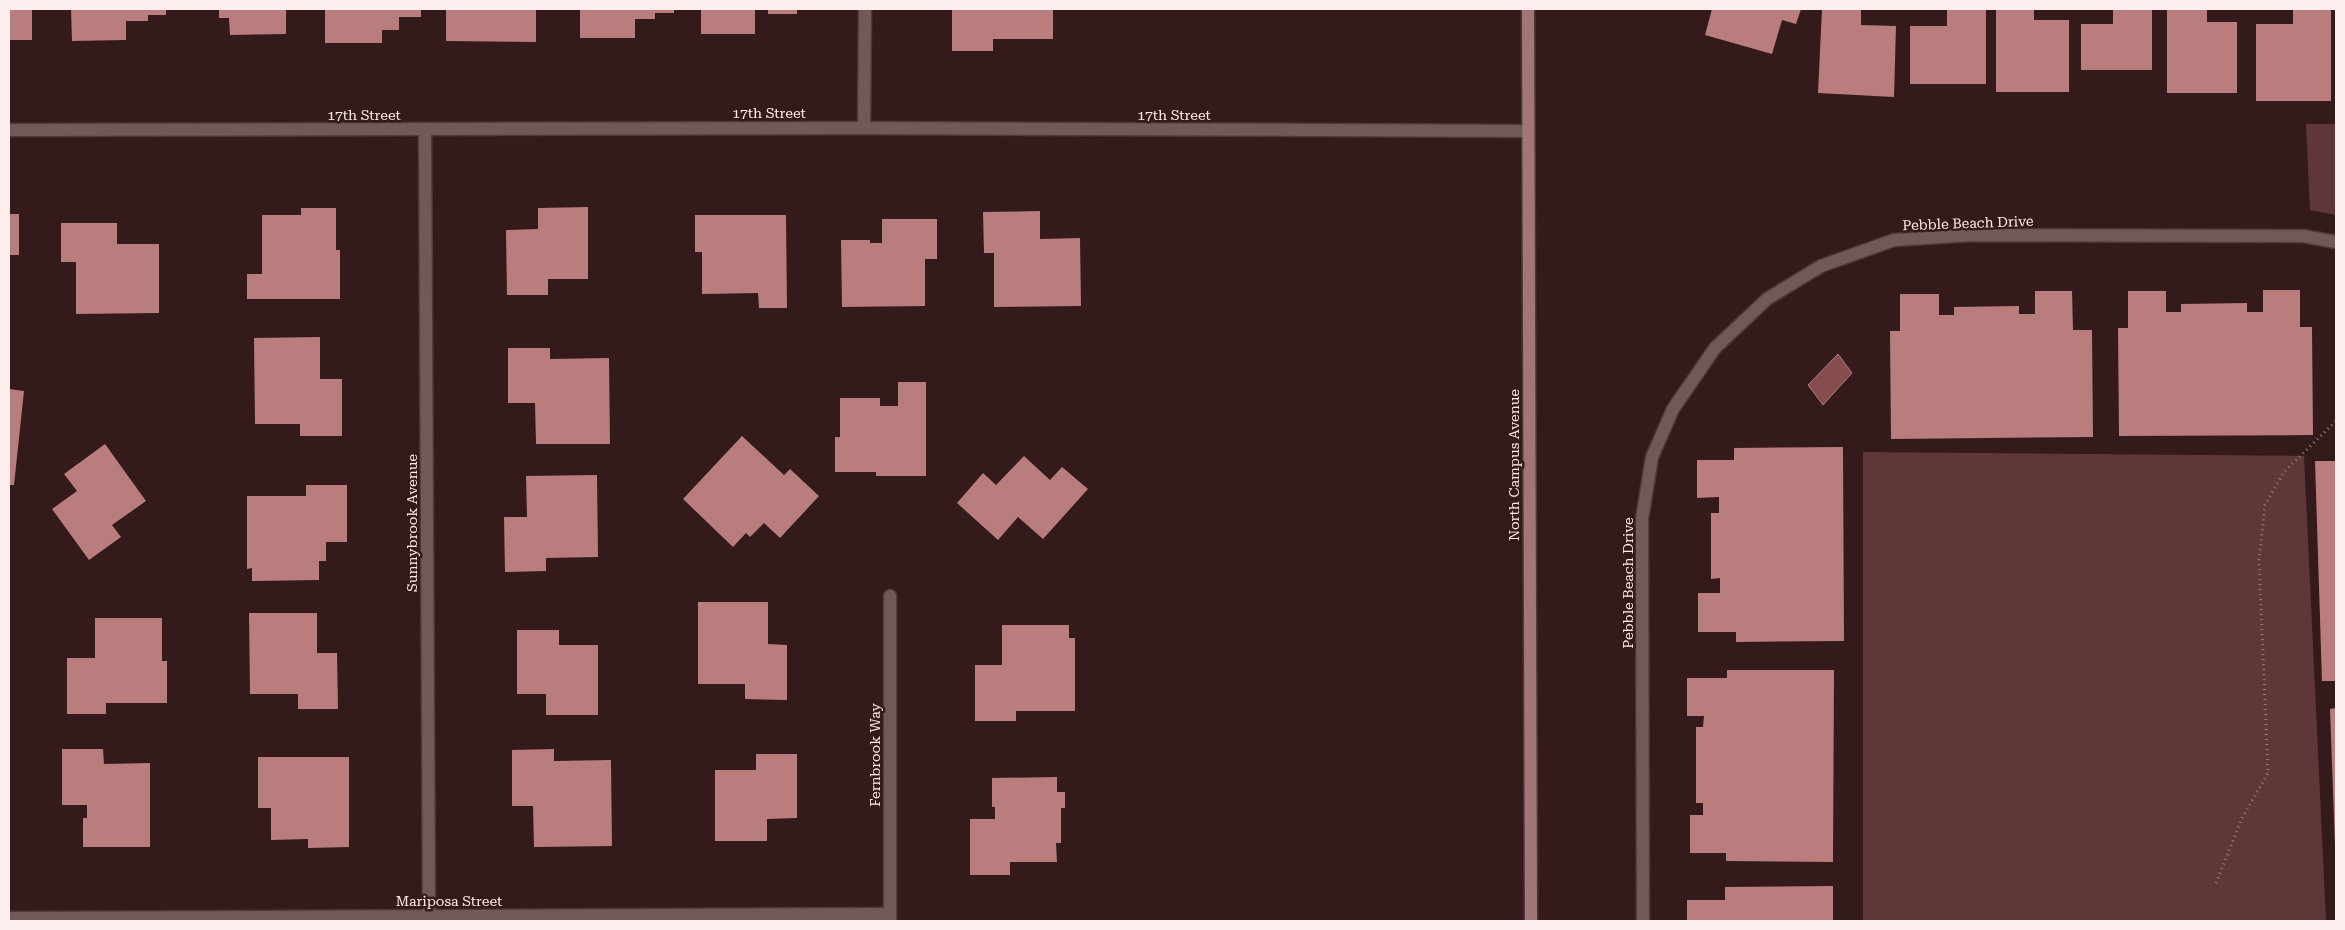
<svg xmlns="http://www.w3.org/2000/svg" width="2345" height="930" font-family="'Roboto Serif',serif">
  <rect width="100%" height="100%" fill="#341a1a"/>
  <!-- green -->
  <g fill="#603738">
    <polygon points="2306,124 2336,124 2336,215 2310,210"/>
    <polygon points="1863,452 2304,456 2326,921 1863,921"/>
  </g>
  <!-- water -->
  <polygon fill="#864d4e" stroke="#aa7d7e" points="1838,354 1852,373 1823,405 1808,385"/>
  <!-- building -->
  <g fill="#ba7d7d">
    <rect x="9" y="9" width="23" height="31"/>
    <polygon points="71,9 166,9 166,15 148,15 148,21 126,21 126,40 72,41"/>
    <polygon points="219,9 286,9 286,34 230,35 229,18 219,18"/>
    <polygon points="325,9 421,9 421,17 399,17 399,30 382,30 382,43 325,43"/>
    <polygon points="446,9 536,9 536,42 446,41"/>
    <polygon points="580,9 674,9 674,13 655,13 655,19 635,19 635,38 580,38"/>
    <rect x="701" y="9" width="54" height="25"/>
    <rect x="768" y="9" width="29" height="5"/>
    <polygon points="952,9 1053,9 1053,39 993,39 993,51 952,51"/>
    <polygon points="1712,9 1801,9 1796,24 1782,20 1772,54 1705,35"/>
    <polygon points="1822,9 1861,9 1861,25 1896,26 1894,97 1818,93"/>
    <polygon points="1947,9 1986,9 1986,84 1910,84 1910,26 1947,26"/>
    <polygon points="1996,9 2034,9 2034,20 2069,20 2069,92 1996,92"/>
    <polygon points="2113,9 2152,9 2152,70 2081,70 2081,24 2113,24"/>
    <polygon points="2167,9 2207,9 2207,22 2237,22 2237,93 2167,93"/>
    <polygon points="2293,9 2331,9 2331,101 2256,101 2256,24 2293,24"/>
    <polygon points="588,207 588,279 548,279 548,295 507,295 506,230 538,229 538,208"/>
    <polygon points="301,208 336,208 336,250 340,250 340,299 247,299 247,274 262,274 262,215 301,215"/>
    <polygon points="1040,211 1040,239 1080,238 1081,306 994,307 994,253 984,253 983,212"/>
    <rect x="9" y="214" width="10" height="41"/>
    <polygon points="695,215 786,215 787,308 759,308 758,293 702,294 702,252 695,252"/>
    <polygon points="882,219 937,219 937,259 925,259 925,306 842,307 841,240 870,240 870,243 882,243"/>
    <polygon points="61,223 117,223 117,244 159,244 159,313 76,314 76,262 61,262"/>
    <polygon points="2263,290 2300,290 2300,327 2312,327 2313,435 2119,436 2118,328 2128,328 2128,291 2166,291 2166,312 2181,312 2181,304 2247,303 2247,312 2263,312"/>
    <polygon points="2035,291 2072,291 2073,330 2092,330 2093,437 1891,439 1890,331 1900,331 1900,294 1939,294 1939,315 1954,315 1954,307 2019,306 2019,314 2035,314"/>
    <polygon points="320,337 320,379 342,379 342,436 300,436 300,424 255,424 254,338"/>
    <polygon points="508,348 550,348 550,359 609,358 610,444 536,444 535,403 508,403"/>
    <polygon points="898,382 926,382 926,476 876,476 876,472 835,472 835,437 840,437 840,398 880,398 880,406 898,406"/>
    <polygon points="9,389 24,391 14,485 9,485"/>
    <polygon points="742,436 784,475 790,469 819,496 780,538 764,523 750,537 746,533 733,547 683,499"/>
    <polygon points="105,444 146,501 112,525 121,537 89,560 52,509 77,491 64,474"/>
    <polygon points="1843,447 1844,641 1736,642 1736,632 1698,632 1698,593 1720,593 1720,578 1711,579 1711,513 1719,513 1719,497 1697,498 1697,460 1734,460 1734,448"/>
    <polygon points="1024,456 1050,480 1062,467 1088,489 1043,539 1018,517 998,540 957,503 983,473 996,485"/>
    <polygon points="2315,461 2336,461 2336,681 2322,681"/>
    <polygon points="597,475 598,557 546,558 546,571 505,572 504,517 527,517 526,476"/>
    <polygon points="306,485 347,485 347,542 326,542 326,561 319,561 319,580 252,581 252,568 247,569 247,496 306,496"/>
    <polygon points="698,602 768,602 768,644 787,645 787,700 745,699 745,684 698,684"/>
    <polygon points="249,613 317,613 317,653 337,653 338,709 298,709 298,694 250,694"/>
    <polygon points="95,618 162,618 162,661 167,661 167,703 106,703 106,714 67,714 67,658 95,658"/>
    <polygon points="1002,625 1069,625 1069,638 1075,638 1075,711 1016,711 1016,721 975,721 975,665 1002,665"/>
    <polygon points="517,630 559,630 559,645 598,645 598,715 546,715 546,694 517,694"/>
    <polygon points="1727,670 1834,670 1833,862 1726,861 1726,853 1690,853 1690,815 1703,815 1703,803 1696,803 1696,727 1703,727 1704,716 1687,716 1687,678 1727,678"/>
    <polygon points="2336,708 2336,845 2335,845 2330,709"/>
    <polygon points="62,749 103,749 104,764 150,763 150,847 83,847 83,818 87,818 87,805 62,805"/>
    <polygon points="554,749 554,761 611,760 612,846 534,847 533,806 512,806 512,750"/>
    <polygon points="756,754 797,754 797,818 767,819 767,841 715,841 715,770 756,770"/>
    <polygon points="258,757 349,757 349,847 308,848 308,839 271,840 271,808 258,808"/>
    <polygon points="1057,777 1057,792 1065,792 1065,808 1061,808 1061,843 1056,843 1057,862 1010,862 1010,875 970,875 970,819 995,819 995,807 992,807 992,778"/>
    <polygon points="1833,886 1833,921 1687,921 1687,900 1725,900 1725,887"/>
  </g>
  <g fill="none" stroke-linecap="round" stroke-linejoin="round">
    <defs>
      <g id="minor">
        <polyline points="864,128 865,9"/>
        <polyline points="9,130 864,128 1528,131"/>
        <polyline points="425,130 429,916"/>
        <polyline points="9,918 890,914"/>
        <polyline points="890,921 890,596"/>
        <polyline points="1643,921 1642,519 1652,457 1673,409 1715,348 1767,299 1821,266 1894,240 1972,235 2303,236 2336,242"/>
      </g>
      <polyline id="secondary" points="1528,9 1531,921"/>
    </defs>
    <!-- minor casing -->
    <use href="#minor" stroke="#503838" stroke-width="15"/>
    <!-- secondary casing -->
    <use href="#secondary" stroke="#503838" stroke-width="15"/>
    <!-- path -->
    <polyline stroke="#937e7e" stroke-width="3" stroke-dasharray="1 4" stroke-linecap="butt" points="2216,883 2242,818 2268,773 2259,560 2265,505 2284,472 2336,421"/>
    <!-- minor -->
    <use href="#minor" stroke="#725858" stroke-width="12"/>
    <!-- secondary -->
    <use href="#secondary" stroke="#a07676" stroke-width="12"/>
  </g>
  <g text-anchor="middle" stroke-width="5" stroke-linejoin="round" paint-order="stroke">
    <!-- street labels -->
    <g font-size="14" fill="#fdeded" stroke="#341a1a">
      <text x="769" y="118">17th Street</text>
      <text x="364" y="120">17th Street</text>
      <text x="1174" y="120">17th Street</text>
      <text transform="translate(1968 223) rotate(-2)" y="5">Pebble Beach Drive</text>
      <text transform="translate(1514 465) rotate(-90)" y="5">North Campus Avenue</text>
      <text transform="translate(412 523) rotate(-90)" y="5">Sunnybrook Avenue</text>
      <text transform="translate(1628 583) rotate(-90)" y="5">Pebble Beach Drive</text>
      <text transform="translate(875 755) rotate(-90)" y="5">Fernbrook Way</text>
      <text x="449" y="906">Mariposa Street</text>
    </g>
  </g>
  <!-- border -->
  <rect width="2345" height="930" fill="none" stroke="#fdeded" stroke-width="20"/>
</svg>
